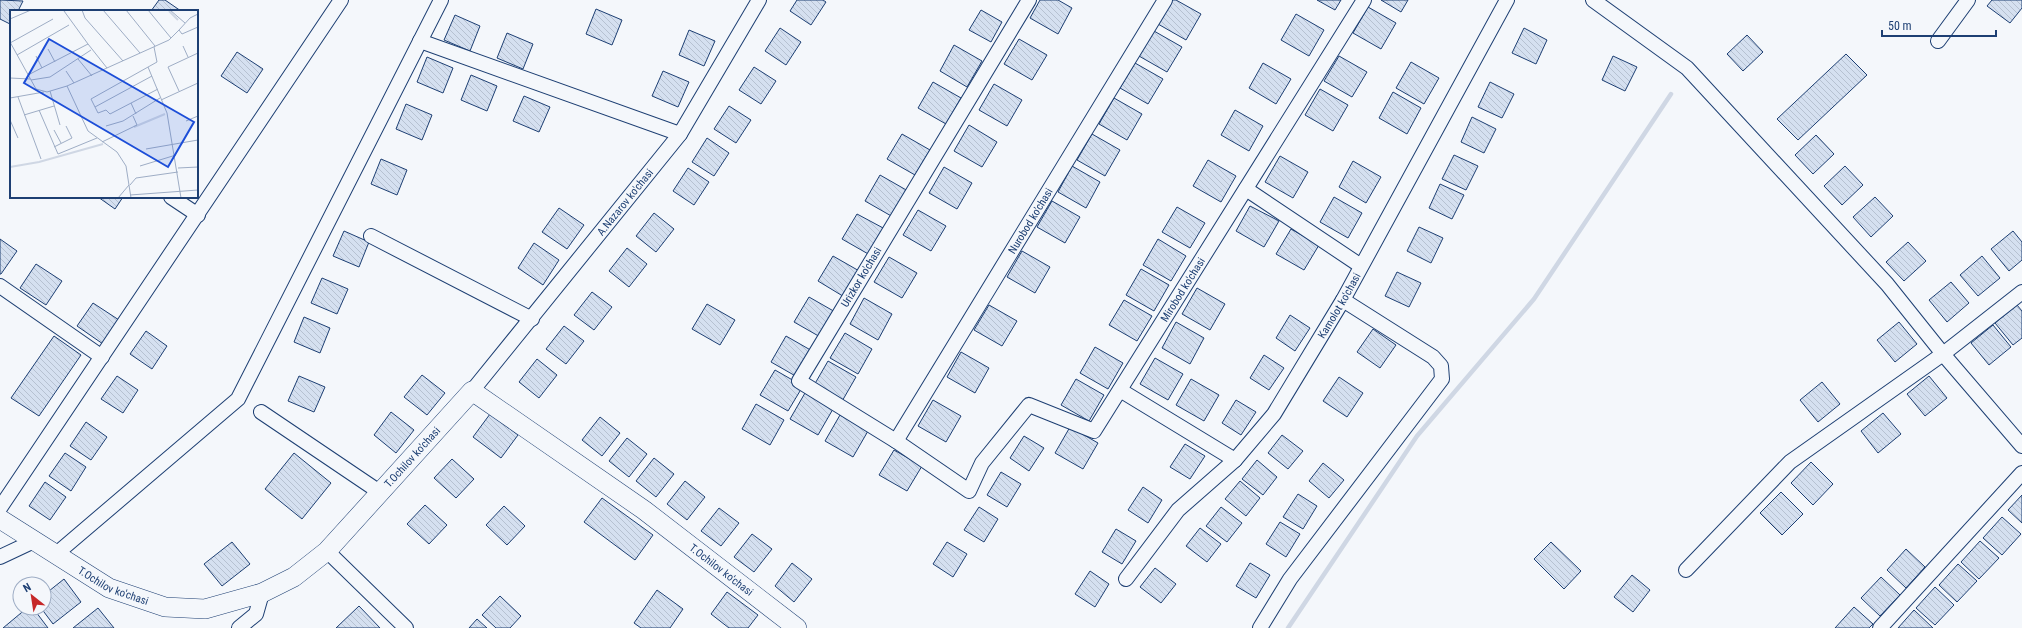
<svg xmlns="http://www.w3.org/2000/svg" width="2022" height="628" font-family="'Roboto Condensed',sans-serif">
  <defs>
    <pattern id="building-back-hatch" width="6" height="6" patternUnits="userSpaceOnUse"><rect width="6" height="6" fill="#d5e0f0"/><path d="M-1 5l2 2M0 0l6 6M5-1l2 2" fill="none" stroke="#b6c1d1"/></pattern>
  </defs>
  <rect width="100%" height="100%" fill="#f4f7fb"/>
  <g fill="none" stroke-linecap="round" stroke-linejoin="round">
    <!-- stream -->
    <polyline stroke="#cfd7e4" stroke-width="4.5" points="1288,628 1417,436 1534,299 1671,94"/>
  </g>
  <!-- building -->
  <g fill="url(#building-back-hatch)" stroke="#1d3f73">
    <polygon points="0,0 23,1 18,11 11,11 10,24 0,19"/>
    <polygon points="159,0 165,0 181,11 151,11"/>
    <polygon points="797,0 823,0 826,2 811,25 790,11"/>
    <polygon points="1040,0 1058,0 1072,8 1058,34 1030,18"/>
    <polygon points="1172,0 1176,0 1201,14 1186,40 1158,24"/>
    <polygon points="1317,0 1341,0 1335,10"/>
    <polygon points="1381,0 1408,0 1401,12"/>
    <polygon points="1992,0 2022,0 2022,8 2010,23 1987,6"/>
    <polygon points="1368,7 1396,23 1381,49 1353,33"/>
    <polygon points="596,9 622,20 612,45 586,34"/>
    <polygon points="981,10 1002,22 991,42 969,30"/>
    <polygon points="1296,14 1324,30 1309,56 1281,40"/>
    <polygon points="455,15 480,26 470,51 444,40"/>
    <polygon points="780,28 801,42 786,65 765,51"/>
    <polygon points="1524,28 1547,40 1536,64 1512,53"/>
    <polygon points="689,30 715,41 704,66 679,55"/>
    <polygon points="1154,31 1182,47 1167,72 1139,56"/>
    <polygon points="507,33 533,44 523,69 497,58"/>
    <polygon points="1747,35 1763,52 1743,71 1727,54"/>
    <polygon points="1019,39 1047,55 1032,80 1004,64"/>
    <polygon points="954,45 982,61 967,87 940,71"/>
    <polygon points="237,52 263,69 247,93 221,76"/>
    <polygon points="1846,54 1867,75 1798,140 1777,119"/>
    <polygon points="1339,56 1367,72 1352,97 1324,81"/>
    <polygon points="1613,56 1637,67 1625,91 1602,80"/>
    <polygon points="427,57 453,68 443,93 417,82"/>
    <polygon points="1411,62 1439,78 1424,104 1396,88"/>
    <polygon points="1135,63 1163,79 1148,104 1120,88"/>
    <polygon points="1263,63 1291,79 1276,104 1249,88"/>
    <polygon points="754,67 776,81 761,104 739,90"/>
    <polygon points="663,71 689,82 678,107 652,96"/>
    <polygon points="471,75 497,86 487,111 461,100"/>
    <polygon points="933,82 961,98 946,124 918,108"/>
    <polygon points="1490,82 1514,94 1502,118 1478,107"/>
    <polygon points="994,84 1022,100 1007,126 979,110"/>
    <polygon points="1320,89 1348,105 1333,131 1305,115"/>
    <polygon points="1393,92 1421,108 1407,134 1379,118"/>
    <polygon points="524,96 550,107 539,132 513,121"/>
    <polygon points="1114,98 1142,114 1127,140 1099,124"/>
    <polygon points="406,104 432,115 422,140 396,129"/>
    <polygon points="729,106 751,120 736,143 714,129"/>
    <polygon points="1235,110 1263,126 1249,151 1221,135"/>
    <polygon points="1472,117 1496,129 1484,153 1461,142"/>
    <polygon points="969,125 997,142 982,167 954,151"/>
    <polygon points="902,134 930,150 915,175 887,159"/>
    <polygon points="1092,134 1120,150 1105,176 1077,160"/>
    <polygon points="1816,135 1834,154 1813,174 1795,155"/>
    <polygon points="707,138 729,153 714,176 692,162"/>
    <polygon points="1454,155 1478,166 1466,190 1442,179"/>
    <polygon points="1280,156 1308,172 1293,198 1265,182"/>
    <polygon points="381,159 407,170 397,195 371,184"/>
    <polygon points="1208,160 1236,176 1221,202 1193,186"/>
    <polygon points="1353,161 1381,177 1366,203 1339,187"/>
    <polygon points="1072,166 1100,182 1086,208 1058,192"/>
    <polygon points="1845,166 1863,185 1842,205 1824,186"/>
    <polygon points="944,167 972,183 957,209 929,193"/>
    <polygon points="688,168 709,182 694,205 673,191"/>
    <polygon points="880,175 908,191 893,217 865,201"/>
    <polygon points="1440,184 1464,195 1452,219 1429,208"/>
    <polygon points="98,197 123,197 115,209"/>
    <polygon points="1334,197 1362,213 1348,238 1320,222"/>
    <polygon points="1875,197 1893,216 1871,237 1853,217"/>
    <polygon points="1052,201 1080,217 1065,243 1037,227"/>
    <polygon points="1250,206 1279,221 1264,247 1236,231"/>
    <polygon points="1177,207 1205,223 1190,248 1162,232"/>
    <polygon points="559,208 584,225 567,249 542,232"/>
    <polygon points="918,210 946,226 931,251 903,235"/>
    <polygon points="654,213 674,229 656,252 636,236"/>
    <polygon points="857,214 885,229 870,255 842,239"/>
    <polygon points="1419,227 1443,238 1431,263 1407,251"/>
    <polygon points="1291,229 1319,245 1304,270 1276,254"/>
    <polygon points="344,231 369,242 359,267 333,256"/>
    <polygon points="2013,231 2022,242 2022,260 2009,271 1991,249"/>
    <polygon points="0,239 17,251 1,274 0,274"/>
    <polygon points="1158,239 1186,256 1171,281 1143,265"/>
    <polygon points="1908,242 1926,261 1904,281 1886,262"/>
    <polygon points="534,243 559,260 543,285 518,268"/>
    <polygon points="627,248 647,264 629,287 609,271"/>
    <polygon points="1022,251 1050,267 1035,293 1007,277"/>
    <polygon points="833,256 861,272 846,298 818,281"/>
    <polygon points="1982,256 2000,278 1978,296 1960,275"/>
    <polygon points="889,257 917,273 902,298 874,282"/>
    <polygon points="36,264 62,281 46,305 20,288"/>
    <polygon points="1141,269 1169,285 1154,311 1126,295"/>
    <polygon points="1397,272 1421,283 1409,307 1385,296"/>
    <polygon points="322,278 348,289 337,314 311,303"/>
    <polygon points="1951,282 1969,303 1947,322 1929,300"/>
    <polygon points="1197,288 1225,304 1210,330 1182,314"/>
    <polygon points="592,292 612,307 594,330 574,315"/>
    <polygon points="809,297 837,313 822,338 794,322"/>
    <polygon points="864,298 892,314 878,340 850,324"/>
    <polygon points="1124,300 1152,316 1137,341 1109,325"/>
    <polygon points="93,303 119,320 103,344 77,326"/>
    <polygon points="707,304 735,320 720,345 692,329"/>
    <polygon points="989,305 1017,321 1002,346 974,330"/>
    <polygon points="2017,305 2022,311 2022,338 2013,345 1995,323"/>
    <polygon points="1290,315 1310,328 1295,351 1276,338"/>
    <polygon points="304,317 330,328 320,353 294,342"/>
    <polygon points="1176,322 1204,338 1190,364 1162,348"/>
    <polygon points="1899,322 1917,344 1895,362 1877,340"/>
    <polygon points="1993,325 2011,347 1989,365 1971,343"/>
    <polygon points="564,326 584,341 566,364 546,349"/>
    <polygon points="1373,329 1396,345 1380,368 1357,352"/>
    <polygon points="146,331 167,346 152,369 130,354"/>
    <polygon points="845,333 872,349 858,374 830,358"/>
    <polygon points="54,336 81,355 39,416 11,398"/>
    <polygon points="786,336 814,352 799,378 771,362"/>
    <polygon points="1095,347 1123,363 1108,389 1080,373"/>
    <polygon points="961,352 989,368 975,393 947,377"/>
    <polygon points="1264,355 1284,368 1269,390 1250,378"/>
    <polygon points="1155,358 1183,374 1168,400 1140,384"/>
    <polygon points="537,359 557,375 539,398 519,382"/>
    <polygon points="828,361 856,377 841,403 813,387"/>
    <polygon points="775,370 803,386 788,411 760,395"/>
    <polygon points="422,375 445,393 427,415 404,397"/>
    <polygon points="117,376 138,390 123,413 101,399"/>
    <polygon points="299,376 325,387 314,412 288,401"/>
    <polygon points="1929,376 1947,398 1925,416 1907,394"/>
    <polygon points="1339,377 1363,393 1347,417 1323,401"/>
    <polygon points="1076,379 1104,395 1089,421 1061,405"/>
    <polygon points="1191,379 1219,395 1204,421 1176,405"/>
    <polygon points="1822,382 1840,404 1818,422 1800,400"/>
    <polygon points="805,393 833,409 818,435 790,419"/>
    <polygon points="933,400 961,416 946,442 918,426"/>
    <polygon points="1236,400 1256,412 1241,435 1222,423"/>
    <polygon points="756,404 784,420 770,445 742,429"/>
    <polygon points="391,412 414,430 396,453 374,435"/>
    <polygon points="1883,413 1901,434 1878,453 1861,431"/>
    <polygon points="490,414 518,435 501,458 473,437"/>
    <polygon points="840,415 868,431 853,457 825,441"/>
    <polygon points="600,417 620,433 602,456 582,440"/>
    <polygon points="86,422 107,437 91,460 70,446"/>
    <polygon points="1070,427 1098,443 1083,469 1055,453"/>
    <polygon points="1282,435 1303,451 1288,469 1268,453"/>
    <polygon points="1024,436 1044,448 1029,471 1010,458"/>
    <polygon points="627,438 647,454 629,477 609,461"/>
    <polygon points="1185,444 1205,456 1190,479 1170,467"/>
    <polygon points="894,450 922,466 907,491 879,475"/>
    <polygon points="65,453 86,467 71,491 49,476"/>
    <polygon points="294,453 331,483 302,519 265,489"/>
    <polygon points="654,458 674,474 656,497 636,481"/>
    <polygon points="452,459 474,479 456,498 434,478"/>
    <polygon points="1257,460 1277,477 1263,495 1242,479"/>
    <polygon points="1811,462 1833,484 1813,505 1791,483"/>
    <polygon points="1323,463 1344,480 1329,498 1309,481"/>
    <polygon points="1001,472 1021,484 1007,507 987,495"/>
    <polygon points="685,481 705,497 687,520 667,504"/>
    <polygon points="1240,481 1260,498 1246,516 1225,499"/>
    <polygon points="45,482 66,497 50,520 29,506"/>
    <polygon points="1143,487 1162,500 1148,523 1128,510"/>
    <polygon points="1781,492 1803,514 1782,535 1760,513"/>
    <polygon points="1298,494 1317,506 1303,529 1283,517"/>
    <polygon points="2022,495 2022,523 2008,510"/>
    <polygon points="602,498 653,535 635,560 584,522"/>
    <polygon points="425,505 447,525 429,544 407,524"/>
    <polygon points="504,506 525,526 507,545 486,525"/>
    <polygon points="979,507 998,519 984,542 964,530"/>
    <polygon points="1221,507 1242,523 1227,542 1206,526"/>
    <polygon points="719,508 739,523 721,546 701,531"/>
    <polygon points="2002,517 2021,534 2002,555 1983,538"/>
    <polygon points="1280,522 1300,534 1286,557 1266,544"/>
    <polygon points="1200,528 1221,544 1207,562 1186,546"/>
    <polygon points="1116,529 1136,541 1122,564 1102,552"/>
    <polygon points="752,534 772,549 754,572 734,557"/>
    <polygon points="1980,541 1999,558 1979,579 1961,562"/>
    <polygon points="232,542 250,564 222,586 204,564"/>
    <polygon points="947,542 967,554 953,577 933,564"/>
    <polygon points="1551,542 1581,571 1564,589 1534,559"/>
    <polygon points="1906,549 1925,567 1906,588 1887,570"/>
    <polygon points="792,563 812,579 794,602 775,586"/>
    <polygon points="1250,563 1270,575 1256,598 1236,586"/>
    <polygon points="1958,564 1977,581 1957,602 1939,585"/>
    <polygon points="1155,568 1176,584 1161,603 1140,587"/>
    <polygon points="1090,571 1109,584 1095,607 1075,594"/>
    <polygon points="1632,575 1650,590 1633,612 1614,597"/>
    <polygon points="1881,577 1900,595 1880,616 1861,598"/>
    <polygon points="64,579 81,602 53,624 41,608 44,608 44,595"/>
    <polygon points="1935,587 1954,605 1935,625 1916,608"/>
    <polygon points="657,590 683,609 670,628 641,628 634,623"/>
    <polygon points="727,592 758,615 748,628 729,628 711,614"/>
    <polygon points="500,596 521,616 510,628 496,628 482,615"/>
    <polygon points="359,606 380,628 336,628"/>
    <polygon points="1854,607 1873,624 1869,628 1835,628"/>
    <polygon points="27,608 33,608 48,628 3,628"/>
    <polygon points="98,608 114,628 73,628"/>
    <polygon points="1914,610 1933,628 1898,628"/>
    <polygon points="477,619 487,628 469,628"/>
  </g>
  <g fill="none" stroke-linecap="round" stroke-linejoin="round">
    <defs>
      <g id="street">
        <path id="s1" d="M1029,0L799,381L896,441L969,491L982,463L1029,405L1094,431L1364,0"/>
        <polyline points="1593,0 1687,68 1887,284 1943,354 2022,446"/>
        <polyline points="420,41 680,134"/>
        <polyline points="1938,41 1968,0"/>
        <polyline points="1246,189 1361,266"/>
        <polyline points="171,197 198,215"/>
        <polyline points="371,236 532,319"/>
        <polyline points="0,286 102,357"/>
        <polyline points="1120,390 1235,460"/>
        <path id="s2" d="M472,391L680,134L759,0"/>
        <polyline points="261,412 381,493"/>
        <path id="s3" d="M896,441L1165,0"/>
        <polyline points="0,508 341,0"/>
        <polyline points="327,551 406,628"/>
        <polyline points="55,555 238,399 441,0"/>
        <polyline points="0,557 34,541"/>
        <polyline points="1686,570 1790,462 1943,354 2022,292"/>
        <path id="s4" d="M1126,579L1178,510L1235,460L1274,414L1343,300L1507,0"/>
        <polyline points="239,628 256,614 262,593"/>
        <polyline points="1260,628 1290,579 1442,379 1441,366 1433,357 1343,300"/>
        <polyline points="1880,628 2022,473"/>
      </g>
      <g id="secondary">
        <path id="s5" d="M0,519L109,588L165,607L205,609L262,593L294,577L327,551L472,391L644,510L797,628"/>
      </g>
    </defs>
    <!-- street casing -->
    <use href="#street" stroke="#1d3f73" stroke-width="16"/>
    <!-- secondary casing -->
    <use href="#secondary" stroke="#1d3f73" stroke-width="20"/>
    <!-- street -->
    <use href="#street" stroke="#f4f7fb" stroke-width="14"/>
    <!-- secondary -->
    <use href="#secondary" stroke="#f4f7fb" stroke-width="19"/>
  </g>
  <g text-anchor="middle" stroke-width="3" stroke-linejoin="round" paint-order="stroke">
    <!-- street labels -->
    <g font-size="11" fill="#1d3f73" stroke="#f4f7fb">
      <text dy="4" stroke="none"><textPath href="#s2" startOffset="243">A.Nazarov ko'chasi</textPath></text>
      <text dy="4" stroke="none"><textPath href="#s3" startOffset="258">Nurobod ko'chasi</textPath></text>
      <text transform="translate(861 277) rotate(-59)" y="4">Urizkor ko'chasi</text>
      <text dy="4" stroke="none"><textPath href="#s1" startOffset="990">Mirobod ko'chasi</textPath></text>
      <text dy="4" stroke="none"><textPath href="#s4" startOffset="349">Kamolot ko'chasi</textPath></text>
      <text dy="4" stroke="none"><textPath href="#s5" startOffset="492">T.Ochilov ko'chasi</textPath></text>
      <text dy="4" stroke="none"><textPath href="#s5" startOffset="888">T.Ochilov ko'chasi</textPath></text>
      <text dy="4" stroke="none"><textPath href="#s5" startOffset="132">T.Ochilov ko'chasi</textPath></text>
    </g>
  </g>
  <!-- overview -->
  <g transform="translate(10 10)">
    <rect width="188" height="188" fill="#f4f7fb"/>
    <path fill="none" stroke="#cfd7e4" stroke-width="2" d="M140,0H159M159,1L168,10M124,117L155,104M0,157L29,152L93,134"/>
    <path fill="none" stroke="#9eadc5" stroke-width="1" d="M58,0L54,1L78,34M72,0L75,8L113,51M93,0L130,43M116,0L145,36M138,0L161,28M160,0L175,13M0,9L21,0M169,20L180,8L188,4M0,32L26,79L37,82L57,76L78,121L107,142L116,156L121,188M0,33L43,9M173,36L178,47M144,37L147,52L81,89L88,103L96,100L100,104L148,79M38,39L45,52M7,45L59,15M26,46L32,58M68,49L82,66M138,57L157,103L171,188M56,61L64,73M18,65L78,34L97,58M0,68L20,69M21,70L40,67L81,40M57,76L159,30L169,20L172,24L188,17M40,81L50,115M169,81L158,57L188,43M8,87L31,149M0,88L34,82M151,90L188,73M121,93L126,104M85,97L142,66M29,100L48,144L87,128M14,105L44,96M0,110L8,128M176,111L188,106M96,116L113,111L150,88M44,120L51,133M92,132L127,115L123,106M44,137L62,128L56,116M136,139L188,130M130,156L166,145M168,158L188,157M120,175L126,168L168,162M120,185L188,180M108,188L119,175"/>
    <path fill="#1d4ed8" fill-opacity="0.15" stroke="#1d4ed8" stroke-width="2" d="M39,29L184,112L158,157L14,73Z"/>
    <rect width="188" height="188" fill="none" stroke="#1d3f73" stroke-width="2"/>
  </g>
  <!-- north arrow -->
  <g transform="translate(32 596) rotate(330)"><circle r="19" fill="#f4f7fb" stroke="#9eadc5"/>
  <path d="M0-3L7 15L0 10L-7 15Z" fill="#c62828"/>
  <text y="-6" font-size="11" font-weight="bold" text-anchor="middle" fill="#1d3f73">N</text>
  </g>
  <!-- scale -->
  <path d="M1882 30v6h114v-6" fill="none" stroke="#1d3f73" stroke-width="2"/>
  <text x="1888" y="30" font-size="12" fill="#1d3f73" stroke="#f4f7fb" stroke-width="3" paint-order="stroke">50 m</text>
</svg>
